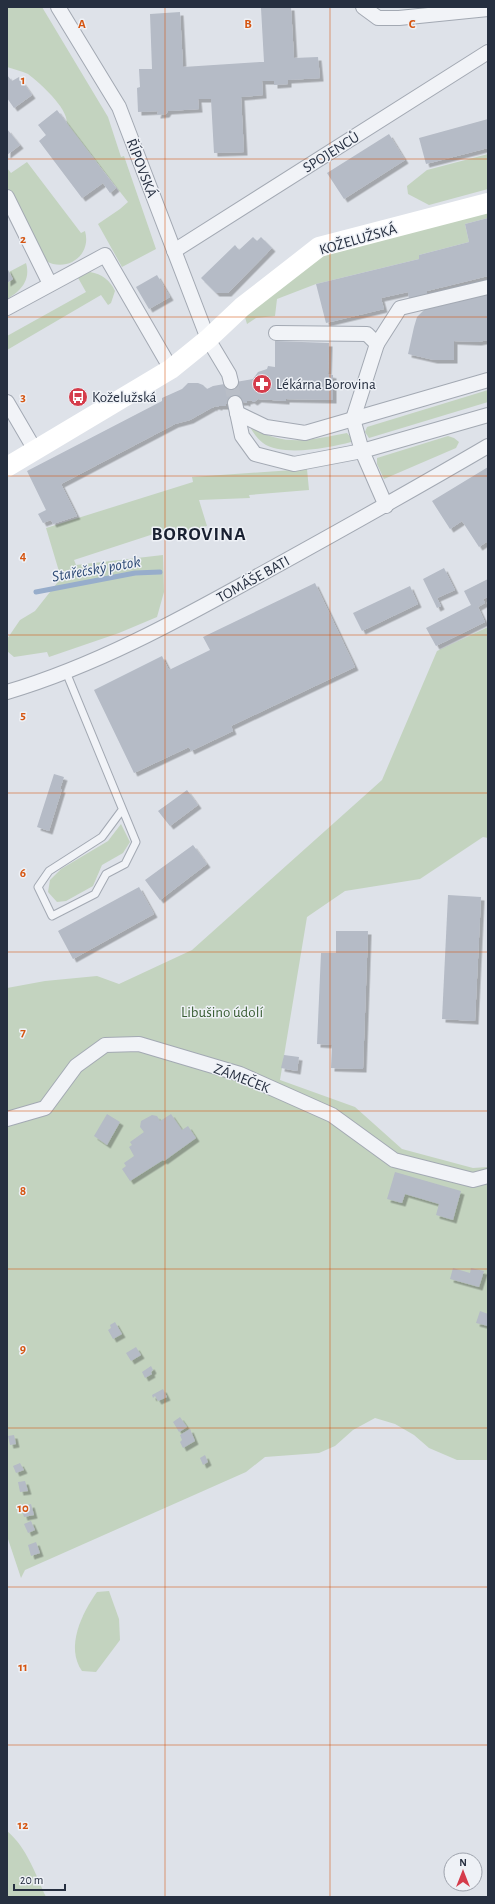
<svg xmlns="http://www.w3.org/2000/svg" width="495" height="1904" font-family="'Alegreya Sans',sans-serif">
  <defs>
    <filter id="shadow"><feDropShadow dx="3.5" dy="3.5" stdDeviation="0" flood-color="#0004"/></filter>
  </defs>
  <rect width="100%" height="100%" fill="#dee2e9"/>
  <!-- green -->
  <g fill="#c3d3bf">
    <path d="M7,7H42L108,117L121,157L124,156L156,249L122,267L98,224L120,209L128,202L67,124C68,108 41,84 28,74C22,71 13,69 7,67Z"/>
    <polygon points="488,154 488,189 429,205 408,194 407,186 427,170"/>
    <path d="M27,162L81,233L85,231C92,255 67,273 46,261L7,190V168L11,173Z"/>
    <polygon points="488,203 488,218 465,224 469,242 419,255 419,259 316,284 277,299 275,316 256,318 247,324 242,307 319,247"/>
    <path d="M26,263C31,280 21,291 7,299V283L13,279L9,272Z"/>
    <path d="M90,272C102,274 110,280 115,291L111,303L108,305L101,295L7,350V336L86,292L77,276Z"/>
    <polygon points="488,390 488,402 369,438 365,432 367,427"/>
    <path d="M248,424C280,448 311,440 347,433L353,440L351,442C329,448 282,457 263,443C256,438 252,430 248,424Z"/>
    <polygon points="448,436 454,438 459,442 456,448 384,479 377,464 377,458"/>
    <polygon points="307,469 309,490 249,495 250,498 199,500 207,526 177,535 175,527 74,560 76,565 163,555 164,592 157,617 119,633 49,657 47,652 14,657 7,651 7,639 20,620 35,611 61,578 46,528 193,482 192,477"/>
    <polygon points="488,627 488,838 483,837 420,879 345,891 307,917 280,1080 355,1107 402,1149 473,1168 488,1167 488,1460 457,1460 429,1448 414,1435 395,1424 375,1418 353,1430 335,1446 319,1453 265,1457 246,1472 25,1570 21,1578 7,1536 7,988 45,981 97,976 119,984 192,950 382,780 437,651"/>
    <polygon points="121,824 130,842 123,853 102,865 93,886 66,901 57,902 48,892 50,880 61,869 108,841"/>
    <path d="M109,1591L119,1619L120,1640L96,1672L82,1671C65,1647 82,1613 97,1592Z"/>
    <path d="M7,1831C27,1848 35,1873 46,1897H7Z"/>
  </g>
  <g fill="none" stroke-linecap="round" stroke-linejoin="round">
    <!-- stream -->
    <polyline stroke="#97adcb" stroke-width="5" points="36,592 135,573 160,572"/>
  </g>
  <!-- building -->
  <g fill="#b5bbc6" filter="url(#shadow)">
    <polygon points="271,7 291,7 294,58 318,57 320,78 288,80 288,84 274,85 274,81 262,81 263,95 241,97 244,152 214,153 211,99 198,99 199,109 168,111 166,114 157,115 158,111 138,112 137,88 140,87 139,69 152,69 150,14 180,12 183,67 260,62 264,62 261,8"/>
    <polygon points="7,75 12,81 19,77 32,95 14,108 7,98"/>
    <polygon points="57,110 116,188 110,193 103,183 82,198 39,141 46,135 38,125"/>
    <polygon points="488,119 488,148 426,164 419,138"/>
    <polygon points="7,129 20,145 7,155"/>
    <polygon points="389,134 405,160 344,199 327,173"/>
    <polygon points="488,218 488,276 427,291 427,294 422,295 423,297 409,300 408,292 381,298 384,309 326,323 316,284 419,259 419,255 469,242 465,224"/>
    <polygon points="253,237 257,241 261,237 272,248 228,293 216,293 201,278 235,245 239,250"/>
    <polygon points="7,268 13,279 7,283"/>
    <polygon points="157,275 170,297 149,309 136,287"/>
    <polygon points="488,292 488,340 478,342 454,341 454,360 434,360 408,354 414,327 417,317 425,309"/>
    <polygon points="275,341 329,343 328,374 333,375 333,400 286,399 286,401 258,399 254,402 251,400 247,401 247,403 244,402 226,404 226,406 219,406 219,407 215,406 213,408 213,407 190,420 175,424 61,484 77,516 53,524 51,520 43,523 38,514 46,510 27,471 162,401 162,398 182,389 188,383 198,383 203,385 207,389 213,386 253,379 258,372 267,369 268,366 275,367"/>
    <polygon points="488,467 488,541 479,547 462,521 450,529 432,501"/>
    <polygon points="444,568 455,590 437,598 441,606 437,608 423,579"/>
    <polygon points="488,579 488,597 483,599 485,603 478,607 485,622 436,646 426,628 471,605 464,591"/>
    <polygon points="315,583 355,667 231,726 233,731 191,751 189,747 134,773 94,690 162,656 169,670 210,650 203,637"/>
    <polygon points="410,586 418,604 362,631 353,613"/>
    <polygon points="54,774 64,777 60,789 62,789 49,831 37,827"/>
    <polygon points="187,790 198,805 170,826 158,811"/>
    <polygon points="193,845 207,864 160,900 145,880"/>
    <polygon points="139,887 154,914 73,959 58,931"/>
    <polygon points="448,895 481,897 475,1021 442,1019"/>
    <polygon points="336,931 368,931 363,1069 331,1068 332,1045 317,1044 321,953 336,953"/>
    <polygon points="284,1055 299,1057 297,1071 281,1068"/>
    <polygon points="107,1114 120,1122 107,1145 94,1136"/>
    <polygon points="171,1114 182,1130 188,1126 196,1138 164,1161 163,1160 130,1181 122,1169 126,1166 124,1163 134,1156 129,1147 132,1145 130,1142 144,1132 140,1127 141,1121 152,1115 157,1116 160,1121"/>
    <polygon points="395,1172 461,1191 453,1220 436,1215 439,1204 405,1194 402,1203 387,1199"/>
    <polygon points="453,1268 470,1273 471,1268 484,1271 479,1287 450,1279"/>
    <polygon points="480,1311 488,1314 488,1326 476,1323"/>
    <polygon points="115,1322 122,1334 113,1339 108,1330 111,1328 110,1325"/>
    <polygon points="136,1347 141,1355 131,1361 126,1353"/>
    <polygon points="151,1366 153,1370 151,1372 152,1374 145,1378 142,1372"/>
    <polygon points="163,1389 167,1397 158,1401 155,1396 153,1398 152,1395"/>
    <polygon points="180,1417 187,1427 179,1432 173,1422"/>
    <polygon points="190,1429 195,1441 183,1448 180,1442 182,1440 180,1435"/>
    <polygon points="14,1435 16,1444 10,1445 8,1436"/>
    <polygon points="205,1455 208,1462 203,1465 200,1458"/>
    <polygon points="20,1463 24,1470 16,1473 13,1466"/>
    <polygon points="25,1481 28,1491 20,1492 18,1482"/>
    <polygon points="31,1504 34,1515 24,1517 21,1507"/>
    <polygon points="31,1521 35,1530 28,1533 24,1524"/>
    <polygon points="36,1542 40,1553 31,1556 28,1545"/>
  </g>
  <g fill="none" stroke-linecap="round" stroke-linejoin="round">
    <!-- street-tunnel -->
    <polyline stroke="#b9bec7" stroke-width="14" stroke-dasharray="14 7" stroke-linecap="butt" points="231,382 235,403"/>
    <defs>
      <polyline id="lane" points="66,672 136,842 125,864 106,874 95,894 52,916 38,887 49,871 102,837 122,810"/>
      <g id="street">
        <polyline points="58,7 119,107 208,339 229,374 231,382"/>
        <polyline points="363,7 378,18 399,18 488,9"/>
        <polyline points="7,197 50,284"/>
        <polyline points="174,251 488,52"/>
        <polyline points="7,308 105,255 171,369"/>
        <polyline points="276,333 367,334 377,344 353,419 362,451 386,506"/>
        <polyline points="377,344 400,308 488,287"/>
        <polyline points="7,402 35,450"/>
        <polyline points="235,403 242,436 255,454 294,464 362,451 488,415"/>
        <polyline points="237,413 266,427 305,433 488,380"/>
        <path d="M7,692C95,666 177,621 256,577C334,534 411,491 488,446"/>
        <polyline points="7,1119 45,1108 76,1066 105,1045 139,1044 240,1074 332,1115 394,1160 473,1180 488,1176"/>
      </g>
    </defs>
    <!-- lane casing -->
    <use href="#lane" stroke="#a3a9b3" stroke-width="9"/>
    <!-- street casing -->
    <use href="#street" stroke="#a3a9b3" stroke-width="16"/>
    <!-- lane -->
    <use href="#lane" stroke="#f1f3f7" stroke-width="7"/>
    <!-- street -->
    <use href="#street" stroke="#f1f3f7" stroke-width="14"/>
    <!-- secondary -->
    <polyline stroke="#fff" stroke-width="20" points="7,467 171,369 208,339 242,307 319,247 488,203"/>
  </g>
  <!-- grid -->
  <path fill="none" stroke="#d55511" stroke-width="1" stroke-opacity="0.55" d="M165,7V1897M330,7V1897M7,159H488M7,317H488M7,476H488M7,635H488M7,793H488M7,952H488M7,1111H488M7,1269H488M7,1428H488M7,1587H488M7,1745H488"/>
  <!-- icons -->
  <defs>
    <symbol id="pharmacy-disc" viewBox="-11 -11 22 22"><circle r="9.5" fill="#d53c4b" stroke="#eef1f6"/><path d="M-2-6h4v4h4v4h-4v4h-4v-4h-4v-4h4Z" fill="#fff"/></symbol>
    <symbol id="bus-disc" viewBox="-11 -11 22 22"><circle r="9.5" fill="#d53c4b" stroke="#eef1f6"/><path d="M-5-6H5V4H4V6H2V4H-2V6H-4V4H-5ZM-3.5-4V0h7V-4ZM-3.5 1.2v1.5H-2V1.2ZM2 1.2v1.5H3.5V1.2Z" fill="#fff"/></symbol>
  </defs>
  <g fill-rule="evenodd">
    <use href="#pharmacy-disc" x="251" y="373" width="22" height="22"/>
    <use href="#bus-disc" x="67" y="386" width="22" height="22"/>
  </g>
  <g text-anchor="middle" stroke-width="3" stroke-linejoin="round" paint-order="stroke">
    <!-- street labels -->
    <g font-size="15" fill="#262f40" stroke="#eef1f6">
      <text transform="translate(331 152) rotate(-32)" y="5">SPOJENCŮ</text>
      <text transform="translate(142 168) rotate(69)" y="5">ŘÍPOVSKÁ</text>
      <text transform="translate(358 239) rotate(-16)" y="5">KOŽELUŽSKÁ</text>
      <text transform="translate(253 579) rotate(-29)" y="5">TOMÁŠE BATI</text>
      <text transform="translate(242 1078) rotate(21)" y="5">ZÁMEČEK</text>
    </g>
    <!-- poi labels -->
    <g font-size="15" fill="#262f40" stroke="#eef1f6" text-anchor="start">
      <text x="276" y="389">Lékárna Borovina</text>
      <text x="92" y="402">Koželužská</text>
    </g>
    <!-- park labels -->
    <g font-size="15" fill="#395d33" stroke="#eef1f6">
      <text x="222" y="1017">Libušino údolí</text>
    </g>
    <!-- water labels -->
    <g font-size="16" font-style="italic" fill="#2e4b76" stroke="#eef1f6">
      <text transform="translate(96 568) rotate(-10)" y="6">Stařečský potok</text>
    </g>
    <!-- district labels -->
    <g font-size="19" font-weight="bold" letter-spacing="1" fill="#192031" stroke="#eef1f6">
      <text x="199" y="540">BOROVINA</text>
    </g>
  </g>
  <g font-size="13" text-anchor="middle" font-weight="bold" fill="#d55511" stroke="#eef1f6" stroke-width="3" stroke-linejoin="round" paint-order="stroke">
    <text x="82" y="28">A</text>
    <text x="248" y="28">B</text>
    <text x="412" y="28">C</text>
    <text x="23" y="84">1</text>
    <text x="23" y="243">2</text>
    <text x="23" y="401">3</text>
    <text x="23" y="560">4</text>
    <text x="23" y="719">5</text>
    <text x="23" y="877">6</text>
    <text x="23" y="1036">7</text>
    <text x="23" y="1195">8</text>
    <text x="23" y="1353">9</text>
    <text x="23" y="1512">10</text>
    <text x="23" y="1671">11</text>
    <text x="23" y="1829">12</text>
  </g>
  <!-- border -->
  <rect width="495" height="1904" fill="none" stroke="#262f40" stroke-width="16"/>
  <!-- north arrow -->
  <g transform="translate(463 1872)"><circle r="19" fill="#eef1f6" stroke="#9ea3ad"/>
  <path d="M0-3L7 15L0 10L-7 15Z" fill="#d53c4b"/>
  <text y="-6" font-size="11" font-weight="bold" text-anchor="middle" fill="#262f40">N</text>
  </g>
  <!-- scale -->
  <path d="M14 1884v6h51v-6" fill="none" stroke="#262f40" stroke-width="2"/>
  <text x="20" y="1884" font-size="12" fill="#262f40" stroke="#eef1f6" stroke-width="3" paint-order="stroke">20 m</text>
</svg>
